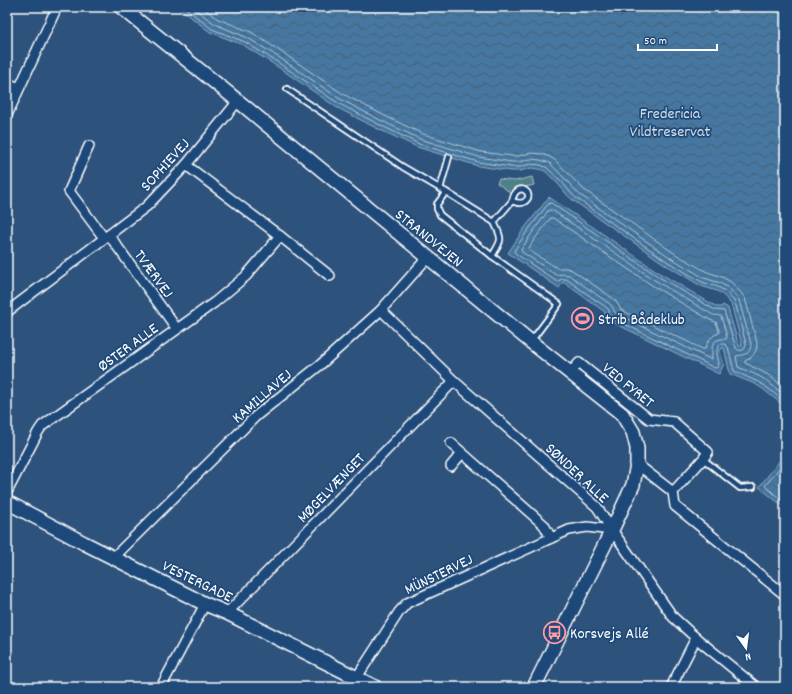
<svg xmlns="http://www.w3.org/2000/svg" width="792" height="694" font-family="Dekko,sans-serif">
  <defs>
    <pattern id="water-waves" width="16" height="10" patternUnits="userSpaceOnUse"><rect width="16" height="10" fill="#4477a1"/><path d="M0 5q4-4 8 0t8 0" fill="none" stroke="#485f72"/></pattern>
  </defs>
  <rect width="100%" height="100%" fill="#2d527c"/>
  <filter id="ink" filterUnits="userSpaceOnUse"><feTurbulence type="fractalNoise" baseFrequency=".025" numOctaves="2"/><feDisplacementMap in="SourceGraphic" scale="8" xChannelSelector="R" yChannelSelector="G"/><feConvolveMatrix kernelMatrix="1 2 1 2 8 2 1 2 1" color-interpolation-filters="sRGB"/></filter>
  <g filter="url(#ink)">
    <!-- green -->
    <polygon fill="#507f89" stroke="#a8bfc4" points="532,177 534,185 513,190 511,193 497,183 499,179 515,181"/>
    <!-- water -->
    <g fill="url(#water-waves)" stroke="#8fadc7">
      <polygon points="178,7 785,7 785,407 763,389 755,384 730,374 724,348 722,348 720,351 724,364 719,374 612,322 604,316 605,312 563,282 559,288 508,253 523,230 549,197 661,274 717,307 721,307 723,305 728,308 739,346 741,346 742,345 731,304 722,294 717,291 701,286 666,265 574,201 567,195 559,185 545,171 539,169 531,168 520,171 511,171 478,166 417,147 376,128 336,107 275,65 243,45 210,32"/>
      <polygon points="785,454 785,508 759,487"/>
    </g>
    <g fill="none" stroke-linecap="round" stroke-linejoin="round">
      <!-- shore -->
      <g stroke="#b4c9d9" stroke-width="1">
        <path d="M184,7L212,29L245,42L277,62L338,103L378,124L419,144L478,162L511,167H520L531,164L540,165L546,167L562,182L570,192L576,198L668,262L702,282L718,287L725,291L735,302L746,344C746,350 740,353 736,348L724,311L715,310L659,277L551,203L548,204L526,233L514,251L515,253L556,281H558L562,279H566L607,308L609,310V315L614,319L715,368L718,367L719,364C718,357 714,349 721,344H725L728,347L734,371L756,381L765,386L785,402"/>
        <path d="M192,7L215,24L248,38L280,58L340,99L380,120L420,139L479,157L512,162H519L530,159L540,160L550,163L579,194L640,237L671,258L704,278L720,283L729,288L739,300L751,344C750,356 744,354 736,356L738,367L759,376L767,381L785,396"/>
        <path d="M202,7L218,19L251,32L283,53L343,94L383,115L423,134L481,152L512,156H518L531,153L542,154L550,157L556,161L583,189L674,253L707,272L722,277L731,282L742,294L745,298L757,343C757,352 753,357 745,361V363L761,371L770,376L785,388"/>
        <path d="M549,210H552L656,281L713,315L721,316L727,337L726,339C710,338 712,348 712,359H710L617,314C613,312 614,307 610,304L569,275L563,274L556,275L522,252L521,250L530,236Z"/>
        <path d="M551,218H553L653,286L710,320L716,322L719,331V333C711,336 708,340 705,349H703L621,310L617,303L614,299L572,270L566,268H557L530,251L529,248L534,240Z"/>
        <polyline points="785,461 765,486 785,503"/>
      </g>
      <defs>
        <g id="lane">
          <polyline points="287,89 403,167 446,192 494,222"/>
          <polyline points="440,189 449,157"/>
          <polyline points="446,192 437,204 437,209 440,215 492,256 559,304 532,340"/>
          <path d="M492,256C502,240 503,240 494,222L512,201C517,203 520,204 524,202C537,195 517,178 512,201"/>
          <polyline points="703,459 740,488 753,487"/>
        </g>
        <g id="street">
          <polyline points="7,83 19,88"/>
          <polyline points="7,115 57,7"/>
          <polyline points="89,146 69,191 104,238"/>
          <polyline points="186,165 280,236 330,276"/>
          <polyline points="109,235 177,329"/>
          <polyline points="381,310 454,381 597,507 612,530 673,617 696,638 756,687"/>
          <polyline points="7,312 147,206 186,165 238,101"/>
          <polyline points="570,373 579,363 649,419 674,422 708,452 703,459 673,492 675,506 785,595"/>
          <polyline points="451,443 544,525 551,538"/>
          <polyline points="637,464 673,492"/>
          <polyline points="451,466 462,453"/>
          <polyline points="7,492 38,432 42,426 215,302 246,276 280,236"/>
          <polyline points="113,558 256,416 320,365 381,310 428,257"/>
          <polyline points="227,613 454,381"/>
          <polyline points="7,685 11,687"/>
          <polyline points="161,687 205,604"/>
          <polyline points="352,687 357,677 399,612 407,603 569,530 587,527 612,530"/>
          <polyline points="671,687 696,638"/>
        </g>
        <g id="secondary">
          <polyline points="121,7 238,101 531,342 622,414 633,432 637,448 637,464 633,485 612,530 534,687"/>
          <polyline points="7,502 84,543 205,604 227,613 375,687"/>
        </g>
      </defs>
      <!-- lane casing -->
      <use href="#lane" stroke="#fff" stroke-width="8"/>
      <!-- street casing -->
      <use href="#street" stroke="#fff" stroke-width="12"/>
      <!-- secondary casing -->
      <use href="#secondary" stroke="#fff" stroke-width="16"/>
      <!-- lane -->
      <use href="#lane" stroke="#1f4a7a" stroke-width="4.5"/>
      <!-- street -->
      <use href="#street" stroke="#1f4a7a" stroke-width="9"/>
      <!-- secondary -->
      <use href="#secondary" stroke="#1f4a7a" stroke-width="13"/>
    </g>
  </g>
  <!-- icons -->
  <defs>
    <symbol id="stadium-ring" viewBox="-11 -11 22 22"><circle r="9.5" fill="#1f4a7a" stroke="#ff9aa2" stroke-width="1.5"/><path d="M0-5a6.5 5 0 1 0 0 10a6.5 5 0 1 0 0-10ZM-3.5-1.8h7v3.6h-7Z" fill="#ff9aa2"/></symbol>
    <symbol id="bus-ring" viewBox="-11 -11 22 22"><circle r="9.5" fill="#1f4a7a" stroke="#ff9aa2" stroke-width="1.5"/><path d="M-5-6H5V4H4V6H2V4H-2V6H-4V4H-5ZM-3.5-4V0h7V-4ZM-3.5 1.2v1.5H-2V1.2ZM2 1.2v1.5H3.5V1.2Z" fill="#ff9aa2"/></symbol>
  </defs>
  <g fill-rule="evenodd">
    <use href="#stadium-ring" x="570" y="306" width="25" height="25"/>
    <use href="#bus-ring" x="542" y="620" width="25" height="25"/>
  </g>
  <g text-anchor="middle" stroke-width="3.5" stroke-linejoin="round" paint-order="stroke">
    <!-- park labels -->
    <g font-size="16" fill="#d3dfe2" stroke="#1f4a7a">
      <text x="670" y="118">Fredericia<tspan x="670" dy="18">Vildtreservat</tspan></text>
    </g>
    <!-- street labels -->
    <g font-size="16" fill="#fff" stroke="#1f4a7a">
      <text transform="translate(164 164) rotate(-48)" y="6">SOPHIEVEJ</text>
      <text transform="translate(430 237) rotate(39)" y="6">STRANDVEJEN</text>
      <text transform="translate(155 273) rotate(54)" y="6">TVÆRVEJ</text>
      <text transform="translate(127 346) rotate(-36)" y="6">ØSTER ALLE</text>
      <text transform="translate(629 384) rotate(39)" y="6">VED FYRET</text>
      <text transform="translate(261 395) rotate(-41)" y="6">KAMILLAVEJ</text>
      <text transform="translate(578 472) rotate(43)" y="6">SØNDER ALLE</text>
      <text transform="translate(330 487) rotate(-46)" y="6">MØGELVÆNGET</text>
      <text transform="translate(438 573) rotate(-26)" y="6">MÜNSTERVEJ</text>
      <text transform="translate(198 580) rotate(26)" y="6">VESTERGADE</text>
    </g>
    <!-- poi labels -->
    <g font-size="16" fill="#fff" stroke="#1f4a7a" text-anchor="start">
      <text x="598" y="324">Strib Bådeklub</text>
      <text x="570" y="638">Korsvejs Allé</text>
    </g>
  </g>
  <!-- margin -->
  <rect width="792" height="694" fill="none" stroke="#1f4a7a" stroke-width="24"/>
  <rect x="12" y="12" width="768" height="670" fill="none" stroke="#fff" stroke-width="1.5" filter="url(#ink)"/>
  <!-- north arrow -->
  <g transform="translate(746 648) rotate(166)" stroke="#1f4a7a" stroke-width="3" paint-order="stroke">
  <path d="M0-3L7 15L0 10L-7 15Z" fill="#ffffff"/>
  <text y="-6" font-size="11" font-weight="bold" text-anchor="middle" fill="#ffffff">N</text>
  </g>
  <!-- scale -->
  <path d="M638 44v6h79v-6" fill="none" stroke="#ffffff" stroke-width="2"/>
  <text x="644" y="44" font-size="12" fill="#ffffff" stroke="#1f4a7a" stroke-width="3" paint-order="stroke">50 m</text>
</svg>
